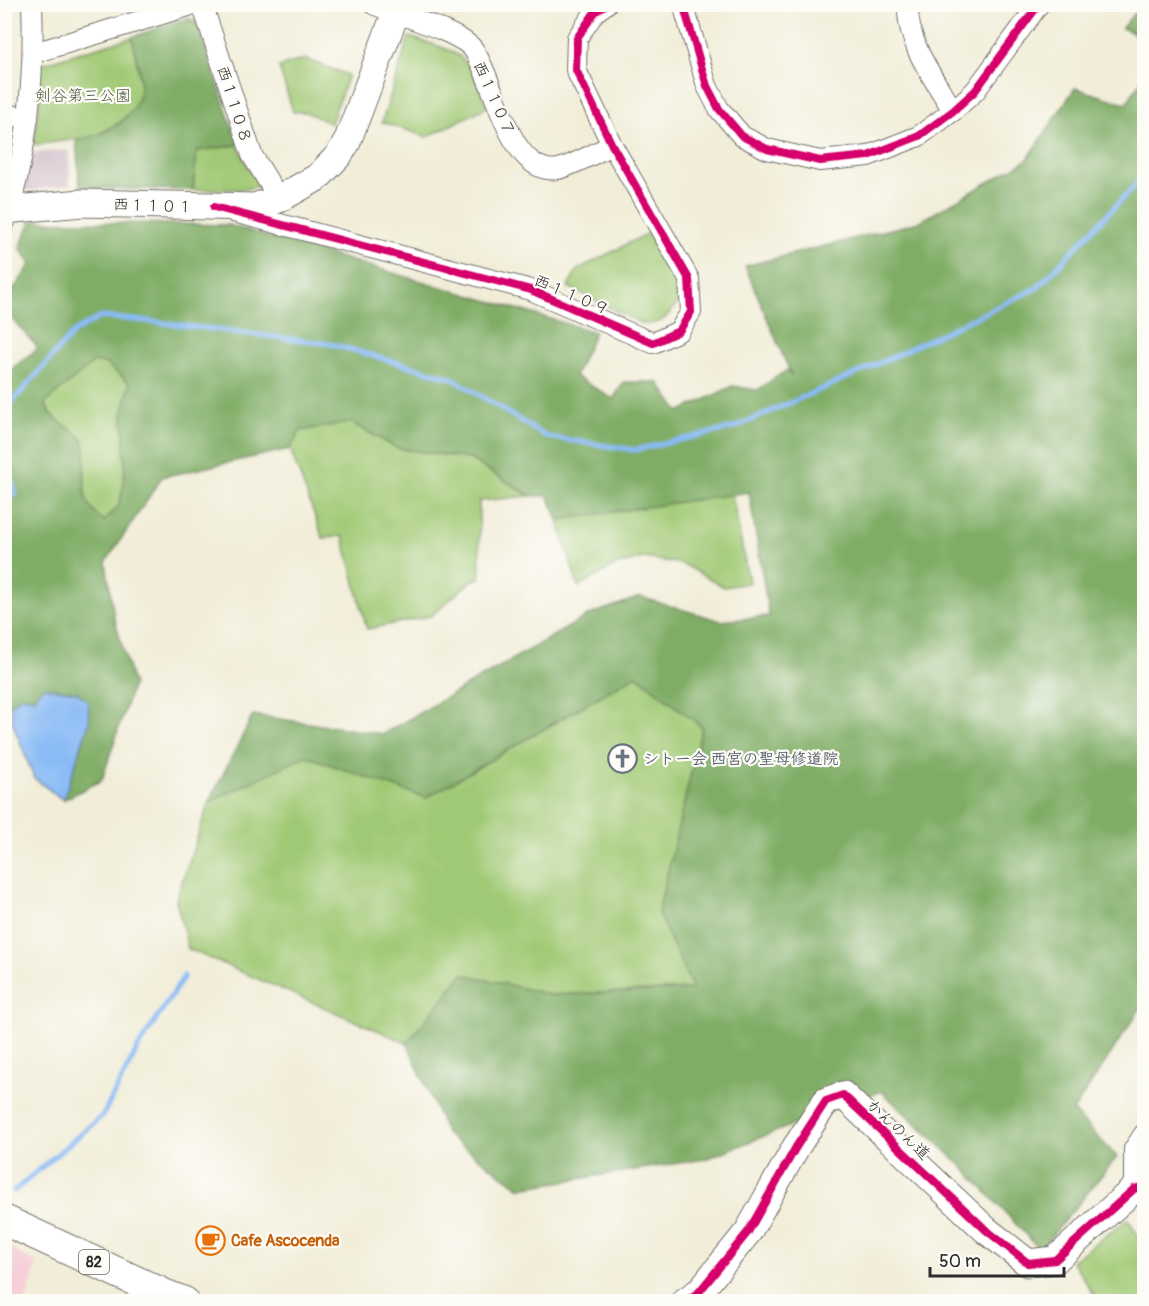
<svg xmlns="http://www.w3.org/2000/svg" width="1149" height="1306" font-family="Pangolin,'Klee One',sans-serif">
  <rect width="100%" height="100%" fill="#fdfcf7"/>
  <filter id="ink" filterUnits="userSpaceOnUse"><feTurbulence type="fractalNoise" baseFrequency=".0167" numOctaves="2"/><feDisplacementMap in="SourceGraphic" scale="12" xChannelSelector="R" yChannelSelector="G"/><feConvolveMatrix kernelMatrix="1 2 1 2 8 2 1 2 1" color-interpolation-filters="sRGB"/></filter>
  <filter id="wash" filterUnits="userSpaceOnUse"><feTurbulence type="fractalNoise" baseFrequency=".008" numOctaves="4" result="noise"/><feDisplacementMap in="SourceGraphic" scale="24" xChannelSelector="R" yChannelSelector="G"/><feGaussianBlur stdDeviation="1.35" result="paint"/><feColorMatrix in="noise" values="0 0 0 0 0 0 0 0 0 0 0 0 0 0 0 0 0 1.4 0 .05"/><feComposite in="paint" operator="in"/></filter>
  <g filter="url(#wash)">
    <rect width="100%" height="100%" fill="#f1edd8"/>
    <!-- built -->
    <polygon fill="#f6cfd8" points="5,1245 37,1263 26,1301 5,1301"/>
    <!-- industrial -->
    <polygon fill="#d1bdca" points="69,150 70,185 23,191 31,153"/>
    <!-- green -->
    <g fill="#a0c975" stroke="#667a50" stroke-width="1.5">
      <polygon points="132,37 141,86 136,106 119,123 94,137 34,145 39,104 40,67 45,63"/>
      <path d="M409,37C428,43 456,48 468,65C476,76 481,94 487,107L427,137L382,122Z"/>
      <polygon points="305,59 348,75 331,124 306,112 293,112 279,67"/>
      <polygon points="238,145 248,168 261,186 244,189 193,190 197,151"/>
      <path d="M648,233L676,286L677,304C665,319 662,325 642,324L568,287L577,270Z"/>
      <path d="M94,362L108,364C115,372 123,376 130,384L123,411L125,468L123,488L118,507L104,521C79,503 85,485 85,457C85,452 85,443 81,439C71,425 50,422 45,403Z"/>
      <polygon points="350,422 397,448 470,459 530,496 479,501 480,578 471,581 431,616 367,629 343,536 323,538 290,449 299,431"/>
      <polygon points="732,494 749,583 724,587 683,564 643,558 614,566 578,587 558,520"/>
      <polygon points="636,675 702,727 659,913 693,989 551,995 463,974 407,1043 188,949 176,900 209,802 306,756 426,798"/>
      <polygon points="1128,1219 1144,1246 1144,1301 1098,1301 1072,1261"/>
    </g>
    <!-- forest -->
    <g fill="#80ad66" stroke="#566c48" stroke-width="1.5" fill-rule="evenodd">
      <polygon points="1141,5 1144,5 1144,38 1122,28"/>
      <path d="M187,18L197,21L238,145L197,151L193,190L80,188L76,140C105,136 137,119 140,88C142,74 134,51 132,37Z"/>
      <path d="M1144,76V1003L1073,1111L1117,1157L1040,1250L961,1165L881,1091L705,1159L520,1188L447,1135L407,1043L463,974L551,995L693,989L658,913L702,727L636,675L426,798L306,756L209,802L253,715L383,734L589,615L640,597L721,621L769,616L749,492L558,520L548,496H530L470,459L397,448L350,422L300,431L290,449L162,477L106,562L114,617L133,684L102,780L63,800L89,723L34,698L22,696L5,710V374L38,348L5,311V302L31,264L20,248L31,221L229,225L595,332L575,376L613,399L624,382H658L679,412L733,386L757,390L787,370L792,377L745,266L919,222L1027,160L1075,88L1126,104ZM94,362L107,364C115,372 123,376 130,384L123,411L125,468L123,488L118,507L104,521C79,503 85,485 85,457C85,452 85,443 82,439C71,425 50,422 45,403Z"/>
    </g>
    <!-- water -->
    <polygon fill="#8abbf6" stroke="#5a7390" stroke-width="1.5" points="43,687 77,692 88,702 89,723 63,800 34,778 12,721 11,704 22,696 34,698"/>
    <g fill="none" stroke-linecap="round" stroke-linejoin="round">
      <!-- stream -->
      <g stroke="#8abbf6" stroke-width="5">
        <polyline points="4,419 6,409 74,332 100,317 147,321 331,344 452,378 547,437 635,450 733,428 869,368 1037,288 1140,180 1144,169"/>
        <polyline points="4,448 15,492 4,510"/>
        <polyline points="14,1191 103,1115 139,1046 184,976"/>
      </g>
    </g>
  </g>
  <g filter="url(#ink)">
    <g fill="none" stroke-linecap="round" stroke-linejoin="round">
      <defs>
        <g id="street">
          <polyline points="202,4 252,155 279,199"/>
          <path d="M373,4C396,14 460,32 473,49C495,79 509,177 558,169C570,167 599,151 612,145"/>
          <polyline points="683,4 707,86 719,109 742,136 767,149 820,161 868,156 919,136 953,111 975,91 1039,4"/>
          <path d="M908,4C906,44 934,78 953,111"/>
          <polyline points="34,53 195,4"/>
          <polyline points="4,114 28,118"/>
          <polyline points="234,212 531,290 653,343 679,331 691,312 689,279 612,145 576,70 577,38 595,12 606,4"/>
          <path d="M4,224C28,153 35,79 32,4"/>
          <polyline points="1134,1189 1134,1149 1144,1134"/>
        </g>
        <g id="secondary">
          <polyline points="4,210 82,203 254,207 279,199 318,177 339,155 347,142 399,4"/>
          <polyline points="684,1302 699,1292 748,1232 796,1147 826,1101 843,1095 986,1230 1028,1263 1055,1260 1134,1189 1144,1186"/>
        </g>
        <polyline id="primary" points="4,1220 166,1295 184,1302"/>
      </defs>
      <!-- street casing -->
      <use href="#street" stroke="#706f68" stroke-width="22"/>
      <!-- secondary casing -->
      <use href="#secondary" stroke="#706f68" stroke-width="29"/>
      <!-- primary casing -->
      <use href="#primary" stroke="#706f68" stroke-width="32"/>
      <!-- street -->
      <use href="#street" stroke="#fff" stroke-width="20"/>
      <!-- secondary -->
      <use href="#secondary" stroke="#fff" stroke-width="27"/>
      <!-- primary -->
      <use href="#primary" stroke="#fff" stroke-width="30"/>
      <defs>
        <g id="cycleway">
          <polyline points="683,4 707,86 719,109 742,136 767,149 820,161 868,156 919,136 953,111 975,91 1039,4"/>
          <polyline points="214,207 531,290 653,343 679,331 691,312 689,279 612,145 576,70 577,38 595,12 606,4"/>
          <polyline points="684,1302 699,1292 748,1232 796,1147 826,1101 843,1095 986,1230 1028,1263 1055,1260 1134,1189 1144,1186"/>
        </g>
      </defs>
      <!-- cycleway casing -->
      <use href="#cycleway" stroke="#fdfcf7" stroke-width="11"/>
      <!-- cycleway -->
      <use href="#cycleway" stroke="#d6006c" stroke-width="8"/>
    </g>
  </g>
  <!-- icons -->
  <defs>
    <symbol id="church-ring" viewBox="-11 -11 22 22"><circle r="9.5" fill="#fdfcf7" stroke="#6b7280" stroke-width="1.5"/><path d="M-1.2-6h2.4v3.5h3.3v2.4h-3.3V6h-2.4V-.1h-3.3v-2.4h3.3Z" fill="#6b7280"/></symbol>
    <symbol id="cafe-ring" viewBox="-11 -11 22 22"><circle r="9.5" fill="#fdfcf7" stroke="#e8710a" stroke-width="1.5"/><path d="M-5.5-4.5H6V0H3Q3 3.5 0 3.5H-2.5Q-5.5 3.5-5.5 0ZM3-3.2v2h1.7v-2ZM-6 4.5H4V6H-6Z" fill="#e8710a"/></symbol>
  </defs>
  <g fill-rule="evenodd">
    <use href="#church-ring" x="606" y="742" width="33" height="33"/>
    <use href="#cafe-ring" x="194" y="1224" width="33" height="33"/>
  </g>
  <g text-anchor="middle" stroke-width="4.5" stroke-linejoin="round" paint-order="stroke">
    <!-- shield labels -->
    <rect fill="#fdfcf7" stroke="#6a6a68" stroke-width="1.5" x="79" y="1250" width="30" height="24" rx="4.5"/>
    <g font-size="15" font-weight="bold" fill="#2b2b2b">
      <text x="94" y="1267">82</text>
    </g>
    <!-- park labels -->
    <g font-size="16" fill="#4e5a41" stroke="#fdfcf7">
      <text x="83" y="101">剣谷第三公園</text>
    </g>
    <!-- street labels -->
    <g font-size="16" fill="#2b2b2b" stroke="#fdfcf7">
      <text transform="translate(495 98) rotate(66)" y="6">西１１０７</text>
      <text transform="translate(235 104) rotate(72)" y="6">西１１０８</text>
      <text transform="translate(153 205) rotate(2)" y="6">西１１０１</text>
      <text transform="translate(572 294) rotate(23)" y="6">西１１０９</text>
      <text transform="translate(899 1129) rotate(43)" y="6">かんのん道</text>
    </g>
    <!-- worship labels -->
    <g font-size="16" font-weight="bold" fill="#5b616d" stroke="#fdfcf7" text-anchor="start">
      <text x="643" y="764">シトー会 西宮の聖母修道院</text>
    </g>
    <!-- food labels -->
    <g font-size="16" font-weight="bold" fill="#c56008" stroke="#fdfcf7" text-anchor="start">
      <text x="231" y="1246">Cafe Ascocenda</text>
    </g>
  </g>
  <!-- margin -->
  <rect width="1149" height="1306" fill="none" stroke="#fdfcf7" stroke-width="24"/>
  <!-- scale -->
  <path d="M930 1267v9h134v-9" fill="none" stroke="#2b2b2b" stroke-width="3"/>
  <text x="939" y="1267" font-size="18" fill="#2b2b2b" stroke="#fdfcf7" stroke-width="4.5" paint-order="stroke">50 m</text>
</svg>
